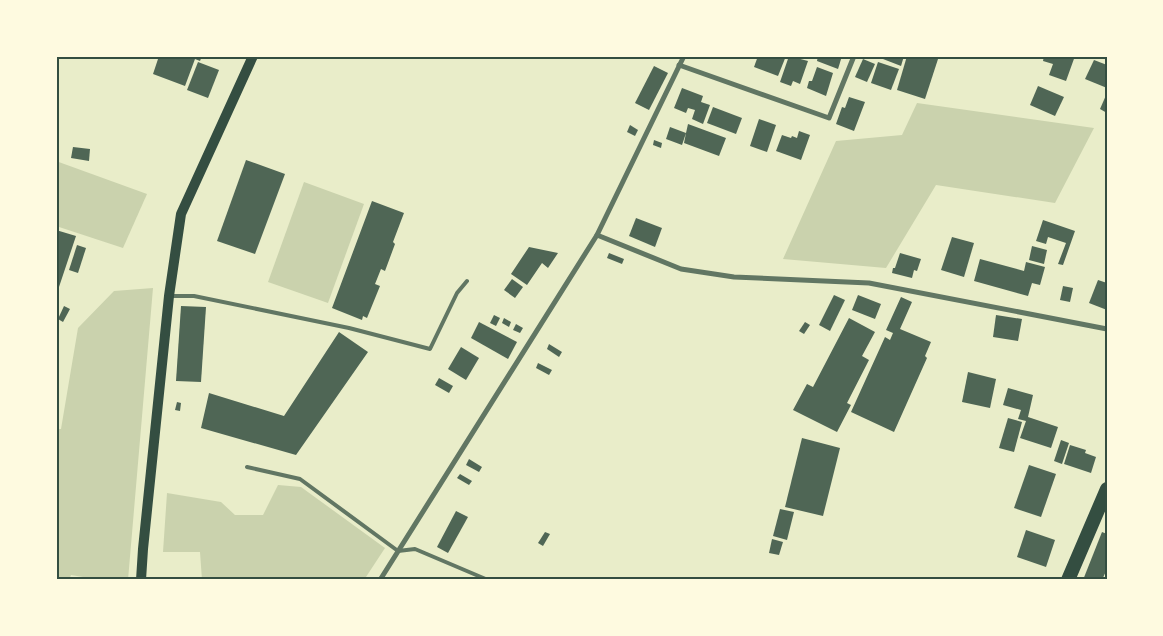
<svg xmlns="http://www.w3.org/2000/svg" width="1163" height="636" font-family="Cabin,sans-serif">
  <rect width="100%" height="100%" fill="#e9edc9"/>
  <!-- green -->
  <g fill="#cad2ad">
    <polygon points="917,103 1094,128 1055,203 936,185 886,268 783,259 836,141 902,135"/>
    <polygon points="56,161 147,194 123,248 56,226"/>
    <polygon points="304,182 364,204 328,303 268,282"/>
    <polygon points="153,288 128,580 101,580 71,575 69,580 56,580 56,429 61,429 78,328 114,291"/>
    <polygon points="278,485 301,487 385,548 364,580 202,580 200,552 163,552 167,493 221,502 235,515 263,515"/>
  </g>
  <!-- building -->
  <g fill="#4f6655">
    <polygon points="159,56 202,56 200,61 195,59 185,86 153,74"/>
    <polygon points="758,56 786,56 778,76 754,67"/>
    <polygon points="789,56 808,61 800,84 793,81 791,86 780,82"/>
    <polygon points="818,56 842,56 838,69 817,61"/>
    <polygon points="884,56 904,56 901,66 883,59"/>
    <polygon points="907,56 939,56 925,99 897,90"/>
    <polygon points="1044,56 1075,56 1066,81 1049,75 1053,64 1043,61"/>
    <polygon points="863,59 875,64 867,82 855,77"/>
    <polygon points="1094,60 1107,65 1107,88 1085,79"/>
    <polygon points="198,62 219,70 208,98 187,90"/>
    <polygon points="878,62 899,69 891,90 871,83"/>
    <polygon points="654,66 668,73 649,110 635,103"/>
    <polygon points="817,67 833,73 826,96 807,88 809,81 812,81"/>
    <polygon points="1038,86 1064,97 1055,116 1030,105"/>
    <polygon points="682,88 703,96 701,102 710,105 703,124 692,119 695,110 688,108 686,113 674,108"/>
    <polygon points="1107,93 1107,113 1100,109"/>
    <polygon points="849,97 865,102 854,131 836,124 842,107 845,108"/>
    <polygon points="713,107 742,118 736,134 707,123"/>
    <polygon points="759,119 776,125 767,152 750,146"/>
    <polygon points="688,124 726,138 719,156 684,143 686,133 682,145 666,139 670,127 686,133"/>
    <polygon points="630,125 638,130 635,136 627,132"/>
    <polygon points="799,131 810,135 801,160 776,151 782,135 791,138 792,136 797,138"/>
    <polygon points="654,140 662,143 661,148 653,145"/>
    <polygon points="73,147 90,149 89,161 71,158"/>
    <polygon points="246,160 285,174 255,254 217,241"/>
    <polygon points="372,201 404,213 393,242 395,244 385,271 381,269 375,284 380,286 367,318 363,316 362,320 332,308"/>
    <polygon points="636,218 662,228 655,247 629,236"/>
    <polygon points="1043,220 1075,231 1063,265 1058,264 1066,243 1048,237 1046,244 1036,241"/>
    <polygon points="56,230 76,236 59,287 56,286"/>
    <polygon points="952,237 974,243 964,277 941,270"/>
    <polygon points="77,245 86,248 78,273 69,270"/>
    <polygon points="1032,246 1047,250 1044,264 1029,260"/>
    <polygon points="529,247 558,253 548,268 542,263 527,285 511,274"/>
    <polygon points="609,253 624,259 622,264 607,258"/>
    <polygon points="900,253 921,259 917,271 914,270 912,278 892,273 893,268 895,268"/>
    <polygon points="980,259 1024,271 1026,262 1045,267 1040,285 1032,283 1028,296 974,281"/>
    <polygon points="512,279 523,287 515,298 504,290"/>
    <polygon points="1098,280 1107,283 1107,310 1089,303"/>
    <polygon points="1063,286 1073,288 1070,302 1060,300"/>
    <polygon points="834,295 845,300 830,331 819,325"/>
    <polygon points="858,295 881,304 875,319 852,310"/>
    <polygon points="901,297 912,302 900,329 931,342 925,356 927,358 894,432 851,412 885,337 890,340 893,333 886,330"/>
    <polygon points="64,306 70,309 63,322 58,319"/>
    <polygon points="181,306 206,307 201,382 176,381"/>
    <polygon points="494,315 500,318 496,326 490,323"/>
    <polygon points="996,315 1022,319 1018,341 993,337"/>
    <polygon points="504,318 511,322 509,327 502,323"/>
    <polygon points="849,318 875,332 862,356 869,360 847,403 851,405 837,432 793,410 807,384 813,387"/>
    <polygon points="479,322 517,342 508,359 471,338"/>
    <polygon points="805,322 810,325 804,334 799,331"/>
    <polygon points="516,324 523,328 520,333 513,330"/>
    <polygon points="339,332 368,352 296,455 201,428 209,393 284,416"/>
    <polygon points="549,344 562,352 559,357 547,349"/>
    <polygon points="461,347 479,358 466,380 448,369"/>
    <polygon points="538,363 552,370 549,375 536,368"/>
    <polygon points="968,372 996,379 990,408 962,402"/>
    <polygon points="439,378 453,386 449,393 435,385"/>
    <polygon points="1008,388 1033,395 1028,417 1058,427 1051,448 1020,438 1026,421 1018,419 1021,410 1003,405"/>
    <polygon points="177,402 181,403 180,411 175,410"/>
    <polygon points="1008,418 1022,422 1014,452 999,448"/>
    <polygon points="802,438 840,448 823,516 785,507"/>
    <polygon points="1061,440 1069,443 1062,464 1054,461"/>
    <polygon points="1070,445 1086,450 1085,453 1096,457 1091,473 1064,464"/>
    <polygon points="469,459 482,467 479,472 466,465"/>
    <polygon points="1029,465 1056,474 1041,517 1014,508"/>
    <polygon points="460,474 472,481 469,485 457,478"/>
    <polygon points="780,509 794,512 787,540 773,536"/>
    <polygon points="456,511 468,517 448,553 437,547"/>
    <polygon points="1026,530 1055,540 1046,567 1017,557"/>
    <polygon points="545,532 550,534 543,546 538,543"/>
    <polygon points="1102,532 1107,534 1107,569 1102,580 1083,580"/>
    <polygon points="772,539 783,542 779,555 769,553"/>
  </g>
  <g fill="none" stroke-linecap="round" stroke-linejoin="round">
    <!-- service -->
    <g stroke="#617663" stroke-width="4">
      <polyline points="169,296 194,296 349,328 430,349 457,293 467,281"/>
      <polyline points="247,467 300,479 398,551 415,549 488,580"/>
    </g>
    <!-- minor -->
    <g stroke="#617663" stroke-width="5">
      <polyline points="679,65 829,118 854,56"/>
      <polyline points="597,235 681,269 734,277 869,283 1107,329"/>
      <polyline points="380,580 597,235 684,56"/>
    </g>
    <!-- secondary -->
    <polyline stroke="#344e41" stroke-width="10" points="141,580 143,549 169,296 181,214 253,56"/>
    <!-- trunk -->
    <polyline stroke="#344e41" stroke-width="14" points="1068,580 1107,489"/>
  </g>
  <!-- border -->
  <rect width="1163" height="636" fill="none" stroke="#fefae0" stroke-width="115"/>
  <rect x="58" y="58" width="1048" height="520" fill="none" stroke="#344e41" stroke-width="2"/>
</svg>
